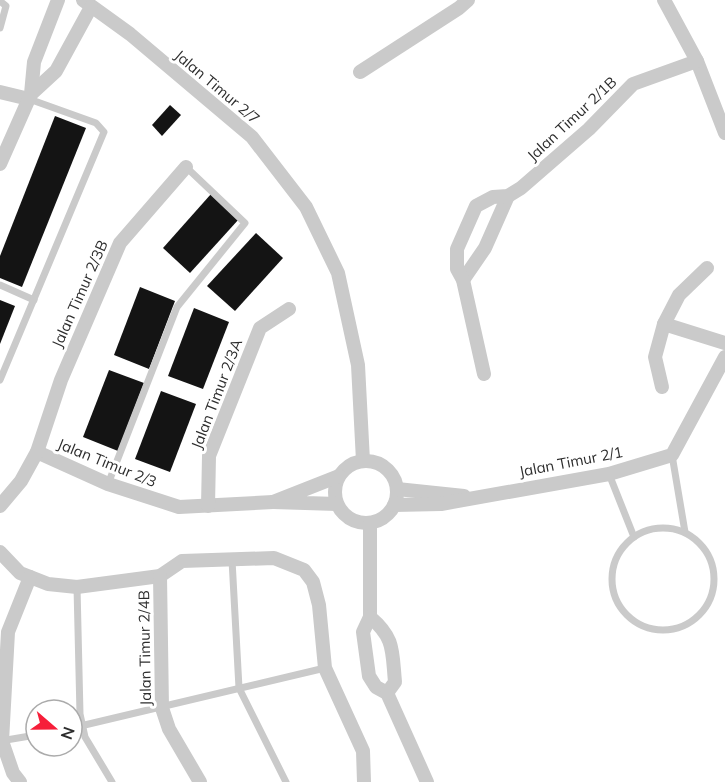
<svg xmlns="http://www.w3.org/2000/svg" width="725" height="782" font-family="Mulish,sans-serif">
  <rect width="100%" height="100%" fill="#fff"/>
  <!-- building -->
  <g fill="#141414">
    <polygon points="170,105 181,115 162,136 152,125"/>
    <polygon points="55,116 86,128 22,287 0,278 0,256"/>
    <polygon points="211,194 239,219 190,273 163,248"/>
    <polygon points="256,233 283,258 235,311 207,286"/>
    <polygon points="140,287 175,301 149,369 114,355"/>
    <polygon points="0,300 15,306 0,344"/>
    <polygon points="194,308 229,322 203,389 168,376"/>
    <polygon points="109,370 144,383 118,451 83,437"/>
    <polygon points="161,391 196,404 170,472 135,459"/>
  </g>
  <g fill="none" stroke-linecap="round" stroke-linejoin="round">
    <!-- lane -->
    <g stroke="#cacaca" stroke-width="7">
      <polyline points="0,1 6,6 0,28"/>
      <polyline points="0,285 34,300"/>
      <polyline points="0,380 104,132 96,123 29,99"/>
      <polyline points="672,455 685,532"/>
      <polyline points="609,474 634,537"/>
      <polyline points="108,484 177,307 245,223 186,167"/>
      <circle cx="663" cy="579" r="51"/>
      <polyline points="232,560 239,688 286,782"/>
      <polyline points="77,587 80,714 85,737 112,782"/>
      <polyline points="72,728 325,668"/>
      <polyline points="0,741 36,735"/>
    </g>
    <!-- street -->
    <g stroke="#cacaca" stroke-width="14">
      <polyline points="83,0 130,34 252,137 306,207 338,273 358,365 363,461"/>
      <polyline points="664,0 697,61 725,133"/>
      <polyline points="360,72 459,8 468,0"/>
      <polyline points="0,92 29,99"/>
      <polyline points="31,94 34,62 58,0"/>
      <polyline points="0,164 31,94 56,71 91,7"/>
      <polyline points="463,280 485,248 508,196"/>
      <polyline points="664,324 725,343"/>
      <polyline points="484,374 463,280 457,269 457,249 476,206 493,197 508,196 521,188 589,129 633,84 697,61"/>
      <polyline points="662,387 655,357 664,324 679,295 707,268"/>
      <polyline points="37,452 108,484 179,507 273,502"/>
      <circle cx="366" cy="492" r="31"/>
      <polyline points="397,489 464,496"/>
      <polyline points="337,504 273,502 339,476"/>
      <polyline points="394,505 441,504 609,474 672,455 725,357"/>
      <polyline points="0,506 21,481 37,452 61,380 120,243 186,167"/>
      <polyline points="208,506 209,456 260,328 289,309"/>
      <polyline points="370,523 370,617 363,632 369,676 376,687 387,693 427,782"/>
      <polyline points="0,552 20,573 48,584 77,587 160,576 182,561 274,558 304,570 313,582 319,605 325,668 363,751 364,782"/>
      <polyline points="160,576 162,708 169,729 200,782"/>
      <path d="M370,617C395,638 392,651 395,682L387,693"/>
      <polyline points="20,782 13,773 2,741 8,632 30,577"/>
    </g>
  </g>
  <g text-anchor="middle" stroke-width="6" stroke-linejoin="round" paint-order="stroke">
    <!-- street labels -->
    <g font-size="15" fill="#2d2d2d" stroke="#fff">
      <text transform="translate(217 87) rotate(40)" y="5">Jalan Timur 2/7</text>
      <text transform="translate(572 119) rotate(-43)" y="5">Jalan Timur 2/1B</text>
      <text transform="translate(80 294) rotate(-66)" y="5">Jalan Timur 2/3B</text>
      <text transform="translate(217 394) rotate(-69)" y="5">Jalan Timur 2/3A</text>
      <text transform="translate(571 462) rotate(-11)" y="5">Jalan Timur 2/1</text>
      <text transform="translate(107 463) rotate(22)" y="5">Jalan Timur 2/3</text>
      <text transform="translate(145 648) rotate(-91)" y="5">Jalan Timur 2/4B</text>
    </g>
  </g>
  <!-- north arrow -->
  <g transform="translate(54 728) rotate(110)"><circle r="28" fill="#ffffff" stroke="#ababab" stroke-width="1.5"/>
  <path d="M0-4.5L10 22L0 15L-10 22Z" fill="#f61e39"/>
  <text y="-9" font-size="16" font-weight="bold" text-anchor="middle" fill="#2d2d2d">N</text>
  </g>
</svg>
